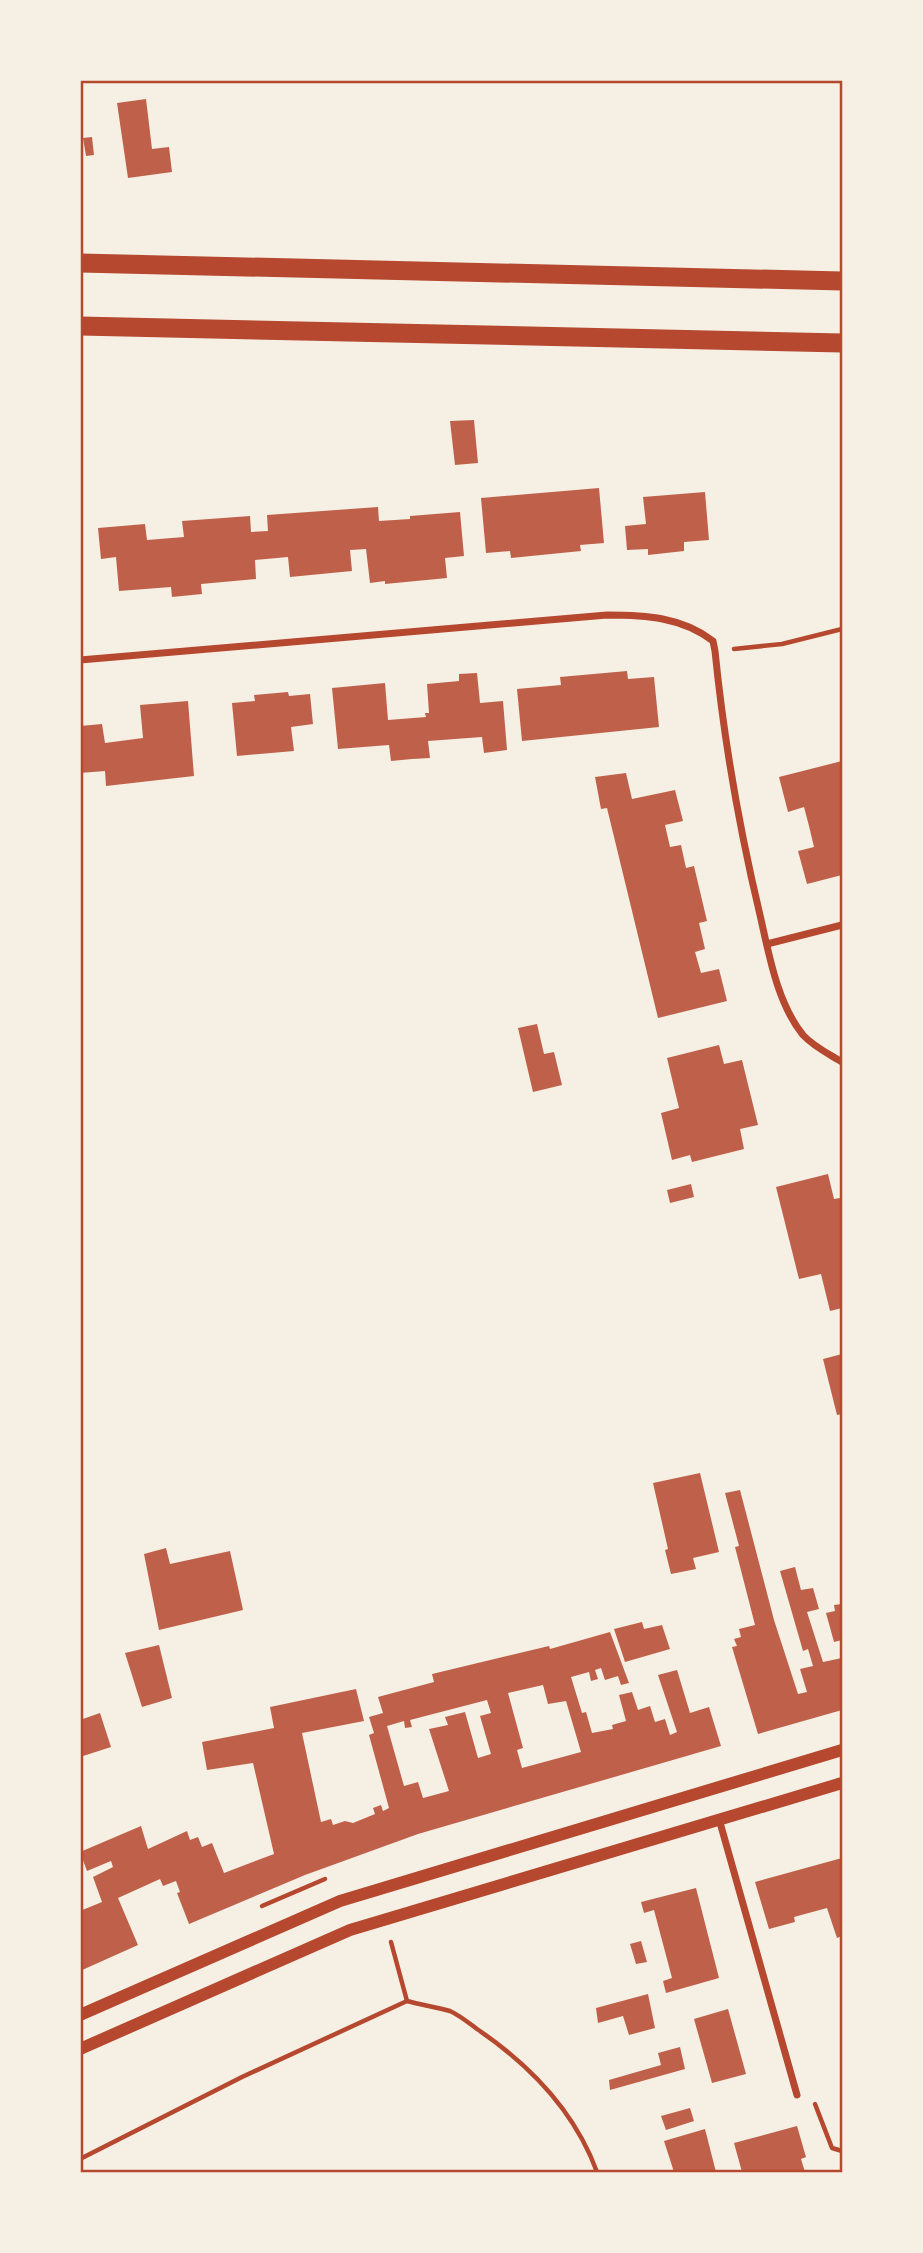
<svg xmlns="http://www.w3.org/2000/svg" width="923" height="2253" font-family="'Sofia Sans Condensed',sans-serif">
  <rect width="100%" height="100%" fill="#f6efe4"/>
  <!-- building -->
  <g fill="#bf614a" fill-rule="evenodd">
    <polygon points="146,99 152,149 169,147 172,172 128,178 117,103"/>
    <polygon points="92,137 94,155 86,156 83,138"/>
    <polygon points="474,420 478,463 455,465 450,421"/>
    <polygon points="599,488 604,543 580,545 581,551 511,558 510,551 486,553 481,498"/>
    <polygon points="705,492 709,540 684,542 684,551 648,555 648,549 627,550 625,526 646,524 643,497"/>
    <polygon points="378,507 379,521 410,519 410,516 460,512 464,556 445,558 447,578 385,584 385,581 370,583 366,549 350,550 352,571 290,577 288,557 255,560 256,579 201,584 202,594 172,597 171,587 119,591 116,557 101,559 98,528 145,524 147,540 184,537 182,521 250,516 251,532 268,531 267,515"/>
    <polygon points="627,671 628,679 654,677 659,727 522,741 517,689 561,685 560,677"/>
    <polygon points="477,673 480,703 503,701 507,750 484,753 482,737 428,741 430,758 412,759 391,761 389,745 338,749 332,688 385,683 388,720 426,717 425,713 429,713 427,684 459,681 459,674"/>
    <polygon points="288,692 289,696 310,694 313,724 291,727 294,751 237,756 232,703 255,701 254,695"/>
    <polygon points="188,701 194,776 106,786 105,771 80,773 80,726 102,724 105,743 143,738 140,705"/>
    <polygon points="842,761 842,875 807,884 798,851 814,847 809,826 804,807 788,812 779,777"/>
    <polygon points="626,773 632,799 675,790 683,821 665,825 670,847 681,845 686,868 694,866 707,921 699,923 705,949 695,952 701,973 719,969 727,1001 658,1018 607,808 601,809 595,777"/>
    <polygon points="537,1024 544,1054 554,1052 562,1085 533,1092 518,1028"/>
    <polygon points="719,1045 724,1064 742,1060 758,1125 740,1129 744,1149 692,1162 690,1155 672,1160 661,1113 679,1108 667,1058"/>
    <polygon points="828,1174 834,1199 840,1198 842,1208 842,1308 830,1311 821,1274 799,1279 776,1187"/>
    <polygon points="691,1184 694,1197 670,1203 667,1190"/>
    <polygon points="842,1354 842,1414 837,1415 823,1359"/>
    <polygon points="700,1473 719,1552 693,1558 696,1569 671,1574 665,1550 668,1549 653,1483"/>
    <polygon points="740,1490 774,1620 798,1694 807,1692 800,1669 813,1666 808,1649 803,1651 780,1571 795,1567 801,1590 813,1588 819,1609 807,1612 823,1662 842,1658 842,1710 758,1734 732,1647 737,1646 734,1639 741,1637 739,1629 755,1625 735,1547 739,1546 725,1493"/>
    <polygon points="166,1548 170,1564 230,1551 243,1610 159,1630 144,1554"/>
    <polygon points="842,1604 842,1640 834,1642 826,1613 835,1611 834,1605"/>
    <polygon points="642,1622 644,1629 662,1625 670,1649 625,1662 614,1629"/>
    <path d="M610,1632L629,1683L621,1685L618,1676L605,1680L601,1668L595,1670L598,1679L591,1681L589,1672L571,1677L582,1713L586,1712L592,1733L613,1729L612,1725L626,1721L619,1695L632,1692L638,1710L650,1706L655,1722L665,1719L670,1735L677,1732L658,1675L677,1670L690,1713L709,1707L721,1746L418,1834L305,1875L189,1924L177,1893L180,1892L176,1881L163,1886L160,1879L118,1898L138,1945L80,1971V1911L102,1902L93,1877L113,1867L111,1861L87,1871L80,1852L141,1826L148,1849L187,1831L190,1840L198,1837L202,1847L212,1843L224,1873L274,1854L253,1763L207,1770L202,1742L274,1728L270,1707L356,1689L364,1721L302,1733L321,1822L331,1819L333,1825L345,1821L353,1823L375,1814L373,1808L381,1805L383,1811L389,1808L369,1735L374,1733L369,1717L383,1713L378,1697L434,1682L432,1674L549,1646L550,1649ZM543,1685L548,1704L566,1701L581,1752L522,1768L517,1750L523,1748L508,1693ZM487,1700L491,1713L480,1716L491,1754L478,1758L465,1712L445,1717L448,1725L429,1729L449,1791L423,1798L418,1782L404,1786L387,1726L404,1721L405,1728L412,1727L410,1720Z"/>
    <polygon points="159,1645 172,1698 142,1707 125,1653"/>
    <polygon points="100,1713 111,1747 80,1757 80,1720"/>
    <polygon points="842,1858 842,1936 837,1938 827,1908 794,1917 795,1922 769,1929 755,1882"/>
    <polygon points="696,1888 719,1978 666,1993 663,1981 672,1978 654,1910 644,1913 641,1902"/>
    <polygon points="641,1941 647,1962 636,1964 630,1944"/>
    <polygon points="648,1994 655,2028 629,2035 623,2016 598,2023 596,2008"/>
    <polygon points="728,2009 746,2074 712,2083 694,2019"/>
    <polygon points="680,2047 685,2069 610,2090 609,2080 661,2065 658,2053"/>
    <polygon points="690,2108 694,2121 666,2130 661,2116"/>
    <polygon points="797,2126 806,2157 801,2159 805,2172 742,2172 734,2143"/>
    <polygon points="705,2129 716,2172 674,2172 664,2141"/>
  </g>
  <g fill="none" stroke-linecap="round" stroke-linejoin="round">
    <!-- path -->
    <g stroke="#b5482f" stroke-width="4.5">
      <polyline points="734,649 782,644 842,629"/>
      <polyline points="262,1906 325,1879"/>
      <path d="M391,1942L407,2001C421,2005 436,2007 450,2011C459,2015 469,2023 477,2029C530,2065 575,2112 597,2172"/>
      <polyline points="815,2104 832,2148 842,2151"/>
      <polyline points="80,2159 242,2077 407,2001"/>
    </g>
    <!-- minor -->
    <g stroke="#b5482f" stroke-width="7">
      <path d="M80,660L607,615C645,615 682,617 713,641L715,651C724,741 739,827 760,915C769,954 777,1003 803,1035C814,1047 829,1054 842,1062"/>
      <polyline points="767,944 842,925"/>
      <polyline points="719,1819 797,2095"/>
    </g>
    <!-- tertiary -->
    <g stroke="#b5482f" stroke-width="12">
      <polyline points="80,2015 340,1901 842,1750"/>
      <polyline points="80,2049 350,1930 842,1783"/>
    </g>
    <!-- trunk -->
    <g stroke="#b5482f" stroke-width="19">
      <polyline points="80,263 842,281"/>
      <polyline points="80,326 842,343"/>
    </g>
  </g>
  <!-- border -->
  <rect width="923" height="2253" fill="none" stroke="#f6efe4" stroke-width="164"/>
  <rect x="82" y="82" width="759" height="2089" fill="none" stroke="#b5482f" stroke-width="2.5"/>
</svg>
